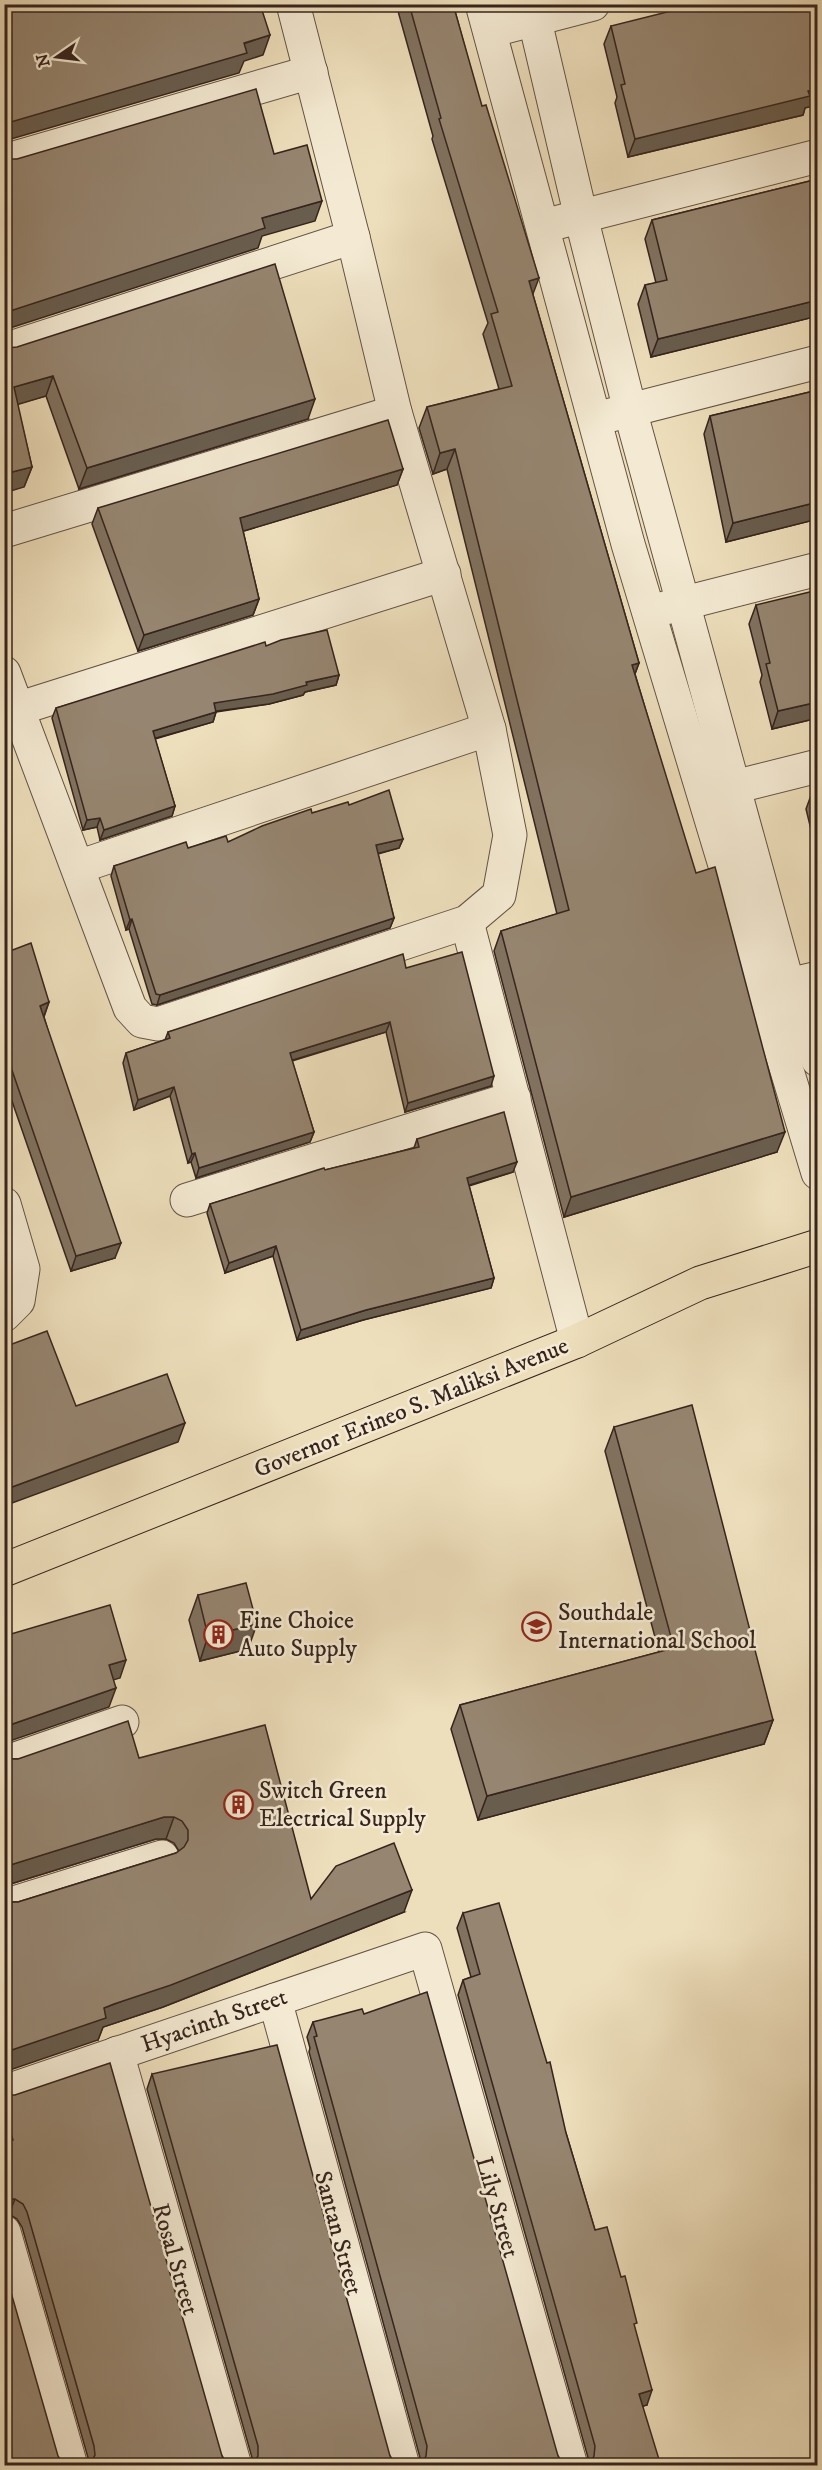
<svg xmlns="http://www.w3.org/2000/svg" width="822" height="2470" font-family="'IM FELL DW Pica',serif">
  <rect width="100%" height="100%" fill="#eedfbc"/>
  <filter id="stains"><feTurbulence type="fractalNoise" baseFrequency=".00333" numOctaves="4"/><feColorMatrix values="0 0 0 0 .2 0 0 0 0 .09 0 0 0 0 .02 0 0 0 .5 -.17"/></filter>
  <radialGradient id="worn" r=".72"><stop offset=".6" stop-color="#630" stop-opacity="0"/><stop offset="1" stop-color="#630" stop-opacity=".3"/></radialGradient>
  <g fill="none" stroke-linecap="round" stroke-linejoin="round">
    <defs>
      <g id="minor">
        <polyline points="482,4 628,544 818,1173"/>
        <polyline points="531,4 581,217 630,410 788,985 818,1060"/>
        <polyline points="490,31 593,4"/>
        <polyline points="4,161 311,72"/>
        <polyline points="559,222 818,156"/>
        <polyline points="4,350 353,237"/>
        <polyline points="611,415 818,362"/>
        <polyline points="4,531 395,412"/>
        <polyline points="665,608 818,569"/>
        <polyline points="4,673 130,1008 142,1021 158,1024 467,922 499,895 510,835 489,729 395,412 353,237 293,4"/>
        <polyline points="17,709 444,574"/>
        <polyline points="714,792 818,766"/>
        <polyline points="78,867 489,729"/>
        <polyline points="467,922 577,1341"/>
        <polyline points="767,990 818,978"/>
        <polyline points="187,1200 514,1098"/>
        <polyline points="4,1204 23,1269 18,1301 4,1315"/>
        <polyline points="4,1763 122,1722"/>
        <polyline points="4,1906 162,1857"/>
        <polyline points="275,2000 403,2466"/>
        <polyline points="117,2053 235,2466"/>
        <polyline points="4,2092 425,1949 571,2466"/>
        <polyline points="4,2232 71,2466"/>
      </g>
      <polyline id="major" points="4,1570 577,1341 700,1283 818,1246"/>
    </defs>
    <!-- minor casing -->
    <use href="#minor" stroke="#645345" stroke-width="35"/>
    <!-- major casing -->
    <use href="#major" stroke="#36241d" stroke-width="35"/>
    <!-- minor -->
    <use href="#minor" stroke="#f4ead3" stroke-width="33"/>
    <!-- major -->
    <use href="#major" stroke="#eedfbc" stroke-width="33"/>
  </g>
  <!-- wall -->
  <g fill="#817260" stroke="#36241d" stroke-width="1.5">
    <polygon points="396,4 453,4 533,295 639,663 635,674 777,1152 564,1217 494,951 501,931 557,914 447,469 433,474 419,428 427,407 499,389 483,334 488,323 432,139 433,136"/>
    <polygon points="611,26 805,108 803,115 628,157 615,103 617,97 604,44"/>
    <polygon points="818,179 818,316 651,357 638,304 645,285 656,283 645,239 652,220"/>
    <polygon points="8,348 308,419 79,489 46,396 17,404 32,467 24,487"/>
    <polygon points="818,390 818,519 726,542 704,434 710,416"/>
    <polygon points="403,469 397,485 243,531 259,599 253,615 138,651 92,524 98,508"/>
    <polygon points="756,605 818,718 772,729 760,682 762,675 749,624"/>
    <polygon points="266,646 339,675 336,685 305,692 303,695 269,704 216,712 213,722 155,739 175,806 172,816 100,840 97,827 83,830 52,718 56,708"/>
    <polygon points="818,789 818,858 806,809 813,790"/>
    <polygon points="349,805 403,839 399,848 378,854 394,918 390,928 157,1005 152,1004 129,929 126,930 111,876 114,866 188,848 228,842 312,813"/>
    <polygon points="4,932 10,951 49,1002 44,1017 115,1258 71,1271 4,1078"/>
    <polygon points="406,968 491,1086 405,1112 386,1032 292,1061 314,1132 310,1142 196,1178 191,1162 188,1163 170,1096 134,1110 123,1063 126,1053 165,1040 168,1032"/>
    <polygon points="417,1139 513,1172 469,1186 494,1278 491,1288 363,1320 297,1340 273,1256 225,1273 207,1213 210,1204 325,1170 414,1148"/>
    <polygon points="614,1427 773,1720 764,1744 478,1820 451,1729 460,1705 659,1652 605,1451"/>
    <polygon points="198,1595 248,1649 200,1661 189,1620"/>
    <polygon points="4,1757 8,1759 139,1758 311,1899 404,1912 163,2007 103,2027 98,2040 8,1902 18,1902 176,1853 179,1851 174,1843 166,1839 156,1839 4,1886"/>
    <polygon points="463,1913 566,2133 595,2230 635,2329 647,2405 643,2406 589,2464 589,2461 458,1995 463,1980 471,1977 457,1928"/>
    <polygon points="364,2014 558,2456 563,2464 421,2464 421,2461 309,2052 310,2048 307,2037 313,2022"/>
    <polygon points="152,2074 390,2456 395,2464 253,2465 253,2461 147,2089"/>
    <polygon points="4,2095 222,2456 227,2464 89,2464 89,2461 22,2227 17,2219 9,2214 4,2214"/>
  </g>
  <!-- shaded-wall -->
  <g fill="#695d4e" stroke="#36241d" stroke-width="1.5">
    <polygon points="270,35 263,55 244,61 239,73 4,141 4,124 6,123"/>
    <polygon points="818,89 818,105 805,108 803,115 628,157 635,139"/>
    <polygon points="322,201 315,221 262,236 258,248 4,330 4,313 262,218"/>
    <polygon points="539,278 531,299 529,281"/>
    <polygon points="818,300 818,316 651,357 658,339"/>
    <polygon points="53,376 46,396 6,408 14,387"/>
    <polygon points="315,399 308,419 79,489 87,468"/>
    <polygon points="455,449 447,469 433,474 440,453"/>
    <polygon points="32,467 24,487 4,493 4,474"/>
    <polygon points="403,469 397,485 234,534 240,518"/>
    <polygon points="818,502 818,519 726,542 733,523"/>
    <polygon points="259,599 253,615 138,651 144,635"/>
    <polygon points="639,663 631,684 632,665"/>
    <polygon points="339,675 336,685 305,692 303,695 269,704 210,712 214,703"/>
    <polygon points="818,702 818,718 772,729 778,711"/>
    <polygon points="216,712 213,722 149,740 153,731"/>
    <polygon points="175,806 172,816 100,840 104,830"/>
    <polygon points="100,818 97,827 83,830 87,820"/>
    <polygon points="403,839 399,848 372,855 376,845"/>
    <polygon points="394,918 390,928 157,1005 160,995"/>
    <polygon points="132,919 129,929 126,930 130,920"/>
    <polygon points="49,1002 43,1018 40,1006"/>
    <polygon points="390,1022 386,1032 286,1062 290,1053"/>
    <polygon points="494,1076 491,1086 405,1112 408,1103"/>
    <polygon points="174,1087 170,1096 134,1110 138,1100"/>
    <polygon points="314,1132 310,1142 196,1178 199,1168"/>
    <polygon points="785,1132 777,1152 564,1217 571,1197"/>
    <polygon points="195,1153 191,1162 188,1163 192,1154"/>
    <polygon points="517,1162 513,1172 463,1187 467,1178"/>
    <polygon points="121,1243 115,1258 71,1271 76,1256"/>
    <polygon points="276,1246 273,1256 225,1273 229,1263"/>
    <polygon points="494,1278 491,1288 363,1320 297,1340 301,1330 366,1310"/>
    <polygon points="185,1423 178,1442 4,1506 4,1490"/>
    <polygon points="257,1624 248,1649 200,1661 208,1636"/>
    <polygon points="126,1660 120,1678 103,1683 109,1665"/>
    <polygon points="116,1688 109,1707 4,1743 4,1727"/>
    <polygon points="773,1720 764,1744 478,1820 487,1796"/>
    <polygon points="164,1817 174,1817 166,1839 156,1839 4,1886 4,1867 6,1866"/>
    <polygon points="412,1890 404,1912 163,2007 103,2027 98,2040 4,2072 4,2054 6,2052 104,2008"/>
    <polygon points="4,2199 15,2199 9,2214 4,2214"/>
    <polygon points="652,2390 647,2405 633,2409 639,2394"/>
  </g>
  <!-- building -->
  <g fill="#968570" stroke="#36241d" stroke-width="1.5">
    <polygon points="4,4 260,4 270,35 244,43 247,53 4,124"/>
    <polygon points="409,4 453,4 482,106 486,105 539,278 529,281 639,663 632,665 696,873 715,867 785,1132 571,1197 501,931 569,910 455,449 440,453 427,407 512,386 491,314 498,312 439,119 441,118"/>
    <polygon points="699,4 818,4 818,89 808,91 810,96 635,139 621,85 625,84 611,26"/>
    <polygon points="256,89 274,154 307,145 322,201 262,218 265,228 4,313 4,157 8,159 17,159"/>
    <polygon points="818,179 818,300 658,339 645,285 667,280 652,220"/>
    <polygon points="275,264 315,399 87,468 53,376 14,387 32,467 4,474 4,346 8,348 17,347"/>
    <polygon points="818,390 818,502 733,523 710,416"/>
    <polygon points="388,420 403,469 240,518 259,599 144,635 98,508"/>
    <polygon points="818,590 818,702 778,711 766,664 770,663 756,605"/>
    <polygon points="327,630 339,675 306,682 307,685 273,694 214,703 216,712 153,731 175,806 104,830 100,818 87,820 56,708 265,642 266,646 281,640"/>
    <polygon points="818,789 818,811 813,790"/>
    <polygon points="389,790 403,839 376,845 394,918 160,995 156,994 132,919 130,920 114,866 186,842 188,848 226,836 228,842 262,826 311,809 312,813 348,802 349,805"/>
    <polygon points="4,932 10,951 31,943 49,1002 40,1006 121,1243 76,1256 4,1047"/>
    <polygon points="462,952 494,1076 408,1103 390,1022 290,1053 314,1132 199,1168 195,1153 192,1154 174,1087 138,1100 126,1053 170,1038 168,1032 403,954 406,968"/>
    <polygon points="504,1112 517,1162 467,1178 494,1278 366,1310 301,1330 276,1246 229,1263 210,1204 324,1168 325,1170 419,1147 417,1139"/>
    <polygon points="47,1331 76,1406 167,1374 185,1423 4,1490 4,1347"/>
    <polygon points="692,1405 773,1720 487,1796 460,1705 674,1648 614,1427"/>
    <polygon points="246,1583 257,1624 208,1636 198,1595"/>
    <polygon points="110,1605 126,1660 109,1665 116,1688 4,1727 4,1636"/>
    <polygon points="128,1721 139,1758 265,1725 311,1899 336,1866 394,1843 412,1890 171,1985 114,2004 104,2008 106,2018 6,2052 4,2054 4,1900 8,1902 18,1902 176,1853 184,1847 188,1840 188,1830 182,1821 174,1817 164,1817 4,1867 4,1757 8,1759 18,1759"/>
    <polygon points="499,1903 547,2063 550,2062 566,2133 595,2230 607,2227 621,2277 625,2276 637,2323 634,2324 652,2390 639,2394 661,2466 587,2466 590,2464 594,2456 595,2446 463,1980 480,1974 463,1913"/>
    <polygon points="427,1992 558,2456 563,2464 566,2466 419,2466 422,2464 426,2456 427,2446 314,2037 317,2036 313,2022 362,2009 364,2014"/>
    <polygon points="277,2045 390,2456 395,2464 398,2466 252,2466 253,2464 258,2456 258,2446 152,2074"/>
    <polygon points="110,2063 222,2456 227,2464 230,2466 87,2466 90,2464 95,2455 94,2446 27,2212 23,2204 15,2199 4,2199 4,2143 13,2140 4,2110 4,2095 15,2095"/>
    <polygon points="4,2268 58,2456 65,2466 4,2466"/>
  </g>
  <!-- icons -->
  <defs>
    <symbol id="school-ring" viewBox="-11 -11 22 22"><circle r="9.5" fill="#f4ead3" stroke="#8f2418" stroke-width="1.5"/><path d="M0-5L7-2L0 1L-7-2ZM-4 1L0 2.5L4 1V4Q0 6-4 4Z" fill="#8f2418"/></symbol>
    <symbol id="building-ring" viewBox="-11 -11 22 22"><circle r="9.5" fill="#f4ead3" stroke="#8f2418" stroke-width="1.5"/><path d="M-4-6H4V6H1V3H-1V6H-4ZM-2.5-4.3h1.7v1.8h-1.7ZM.8-4.3h1.7v1.8H.8ZM-2.5-1h1.7V.8h-1.7ZM.8-1h1.7V.8H.8Z" fill="#8f2418"/></symbol>
  </defs>
  <g fill-rule="evenodd">
    <use href="#school-ring" x="520" y="1610" width="33" height="33"/>
    <use href="#building-ring" x="202" y="1618" width="33" height="33"/>
    <use href="#building-ring" x="222" y="1788" width="33" height="33"/>
  </g>
  <g text-anchor="middle" stroke-width="5" stroke-linejoin="round" paint-order="stroke">
    <!-- street labels -->
    <g font-size="24" fill="#36241d" stroke="#f4ead3">
      <text transform="translate(411 1407) rotate(-22)" y="8">Governor Erineo S. Maliksi Avenue</text>
      <text transform="translate(214 2020) rotate(-19)" y="8">Hyacinth Street</text>
      <text transform="translate(498 2207) rotate(74)" y="8">Lily Street</text>
      <text transform="translate(339 2233) rotate(75)" y="8">Santan Street</text>
      <text transform="translate(176 2259) rotate(74)" y="8">Rosal Street</text>
    </g>
    <!-- poi labels -->
    <g font-size="24" fill="#36241d" stroke="#f4ead3" text-anchor="start">
      <text x="558" y="1620">Southdale<tspan x="558" dy="28">International School</tspan></text>
      <text x="239" y="1628">Fine Choice<tspan x="239" dy="28">Auto Supply</tspan></text>
      <text x="259" y="1798">Switch Green<tspan x="259" dy="28">Electrical Supply</tspan></text>
    </g>
  </g>
  <!-- margin -->
  <rect width="822" height="2470" fill="none" stroke="#eedfbc" stroke-width="24"/>
  <rect x="6" y="6" width="810" height="2458" fill="none" stroke="#36241d" stroke-width="3"/>
  <rect x="12" y="12" width="798" height="2446" fill="none" stroke="#36241d" stroke-width="1.5"/>
  <!-- north arrow -->
  <g transform="translate(57 57) rotate(256)" stroke="#f4ead3" stroke-width="4.5" paint-order="stroke">
  <path d="M0-4.5L10 22L0 15L-10 22Z" fill="#36241d"/>
  <text y="-9" font-size="16" font-weight="bold" text-anchor="middle" fill="#36241d">N</text>
  </g>
  <rect width="100%" height="100%" filter="url(#stains)"/>
  <rect width="100%" height="100%" fill="url(#worn)"/>
</svg>
